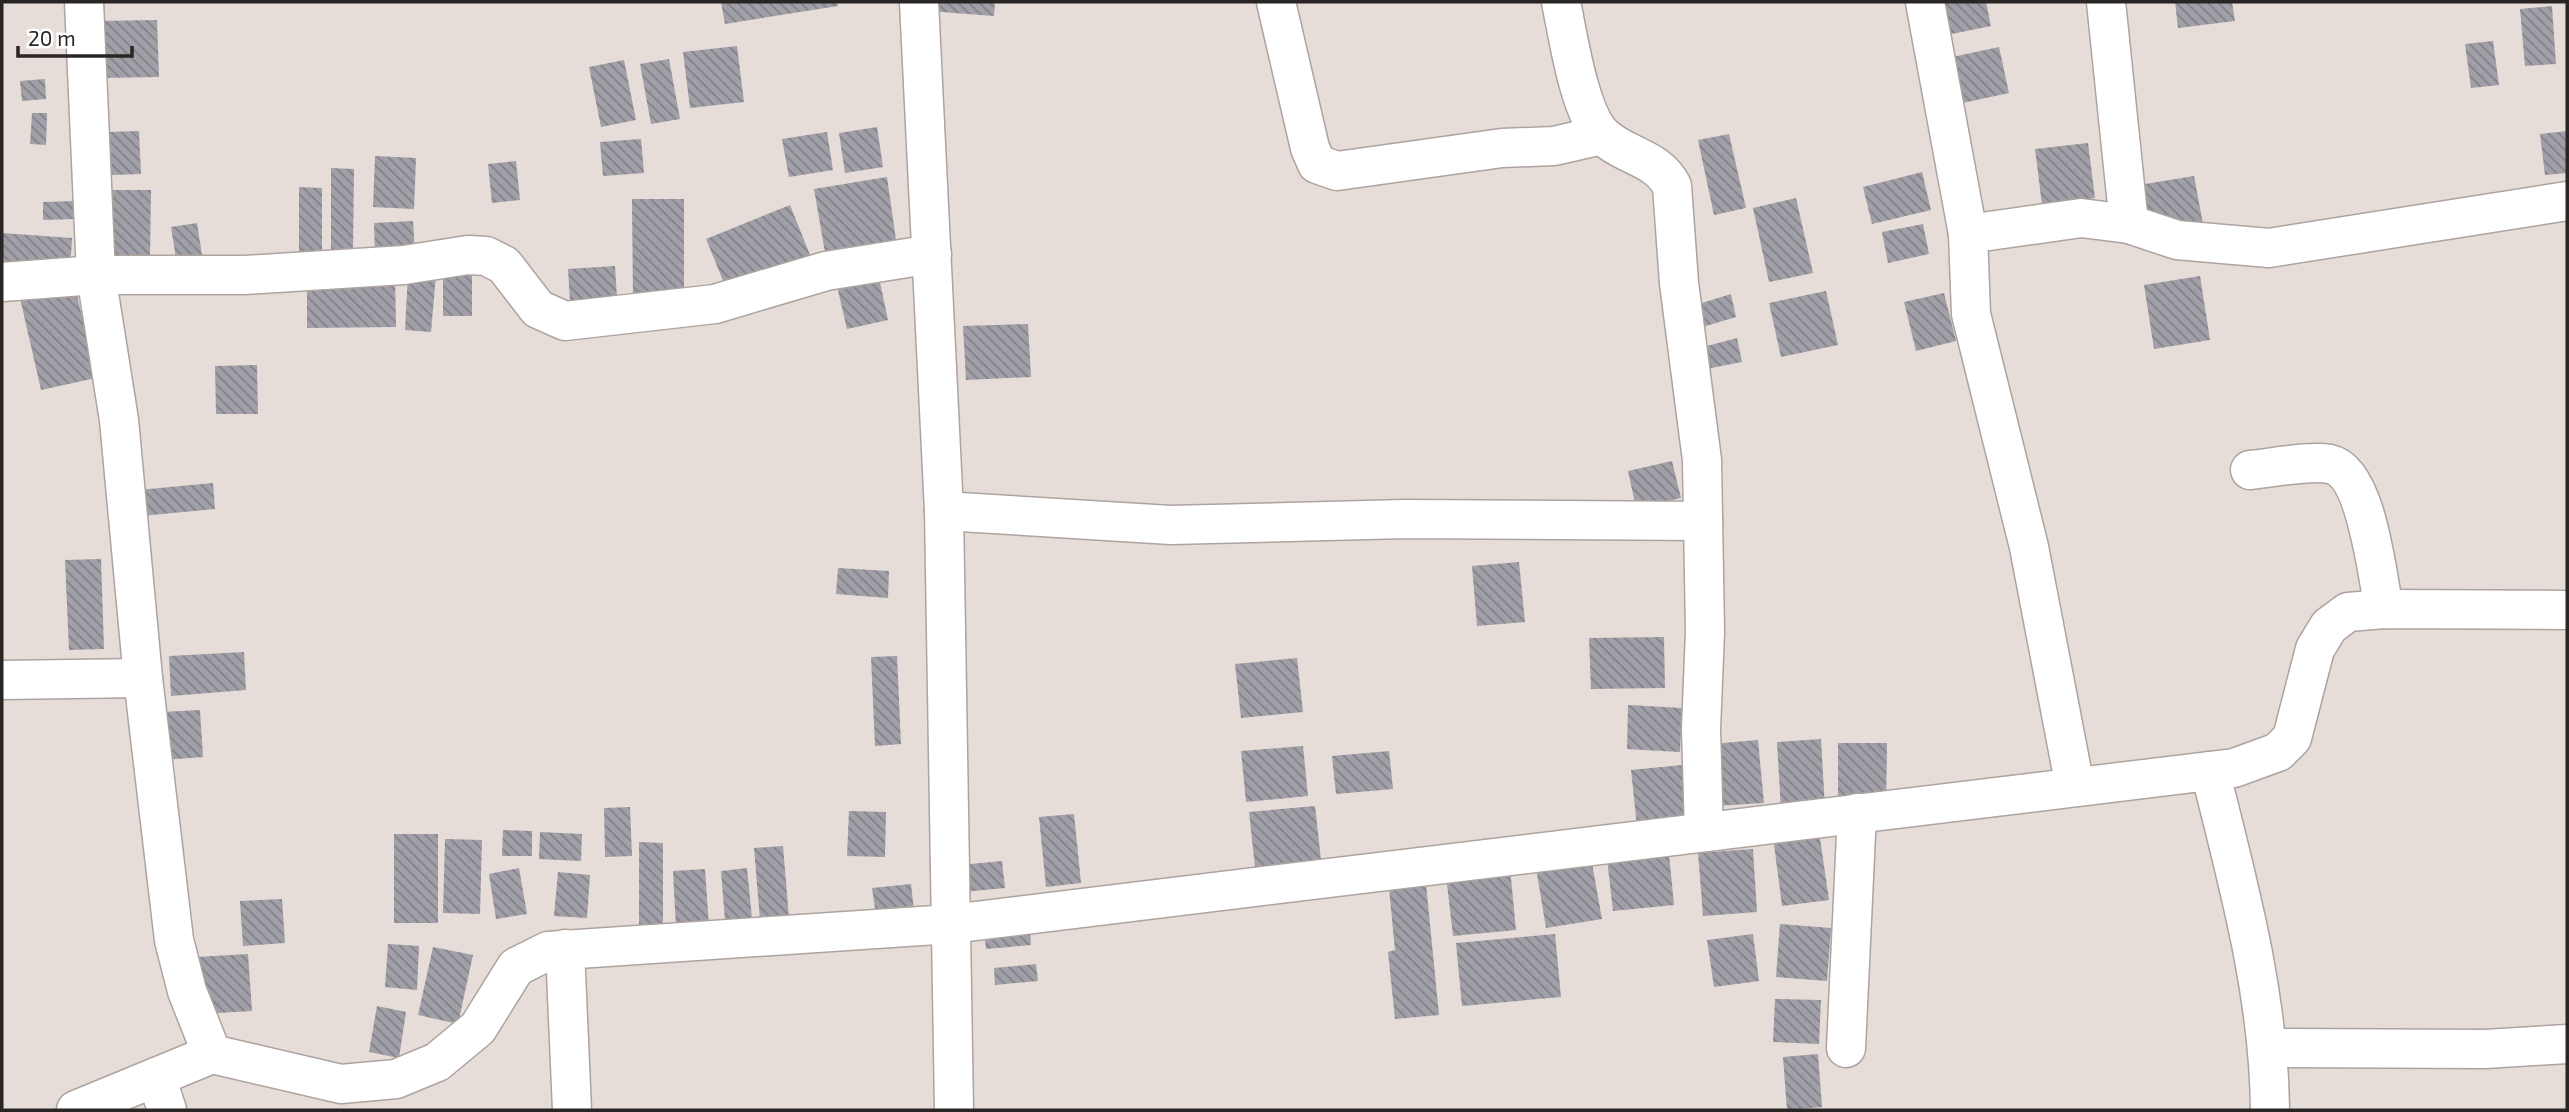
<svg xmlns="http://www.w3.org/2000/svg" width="2569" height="1112" font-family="'Exo 2',sans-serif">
  <defs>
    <pattern id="building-back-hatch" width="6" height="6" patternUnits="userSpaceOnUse" patternTransform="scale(1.75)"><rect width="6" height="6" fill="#a19fa7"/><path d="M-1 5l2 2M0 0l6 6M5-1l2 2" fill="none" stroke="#838188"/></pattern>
  </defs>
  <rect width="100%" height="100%" fill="#e6ddd8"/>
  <!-- building -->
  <g fill="url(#building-back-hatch)">
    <polygon points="721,2 837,2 838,6 725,24"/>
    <polygon points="929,2 995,2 994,16 928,11"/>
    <polygon points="1930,2 1986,2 1991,26 1937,37"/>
    <polygon points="2175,2 2232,2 2235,21 2178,28"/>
    <polygon points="2552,6 2556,64 2525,66 2520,9"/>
    <polygon points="157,20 159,77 100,78 98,21"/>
    <polygon points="2493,41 2499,85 2471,88 2465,44"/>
    <polygon points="737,46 744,102 690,108 683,52"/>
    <polygon points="1999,47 2009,93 1953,105 1943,59"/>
    <polygon points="669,59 680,119 651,124 640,64"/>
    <polygon points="624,60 636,120 601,127 589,67"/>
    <polygon points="45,79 46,99 22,101 20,81"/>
    <polygon points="32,113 47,113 46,145 30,144"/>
    <polygon points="877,127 883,167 845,173 839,133"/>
    <polygon points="139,131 141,174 111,175 109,132"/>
    <polygon points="2567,131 2567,173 2545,175 2540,134"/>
    <polygon points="827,132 833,170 789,177 782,139"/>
    <polygon points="1729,134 1746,208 1714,215 1698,140"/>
    <polygon points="641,139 644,173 603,176 600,142"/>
    <polygon points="2088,143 2095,198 2042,205 2035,149"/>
    <polygon points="375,156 416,158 414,209 373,207"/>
    <polygon points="516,161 520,200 492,203 488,164"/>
    <polygon points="331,168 354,169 353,252 331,252"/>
    <polygon points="1922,172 1931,210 1872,224 1863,187"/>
    <polygon points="2194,176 2203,224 2146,223 2139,185"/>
    <polygon points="887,177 897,247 826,258 814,189"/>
    <polygon points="299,187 322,188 322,254 299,254"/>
    <polygon points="107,190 151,190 150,258 106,257"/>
    <polygon points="1796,198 1813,273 1769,282 1753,208"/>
    <polygon points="632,199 684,199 684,301 633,301"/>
    <polygon points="74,201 74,219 43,220 43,202"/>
    <polygon points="790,205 810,255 726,288 706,239"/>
    <polygon points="413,221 415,253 375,255 374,223"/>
    <polygon points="197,223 202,255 176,259 171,227"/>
    <polygon points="1923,224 1929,254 1888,263 1882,232"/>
    <polygon points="2,233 72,238 70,273 2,268"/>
    <rect x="443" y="262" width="29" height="54"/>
    <polygon points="615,266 617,298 570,301 568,269"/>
    <polygon points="408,273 436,275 431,332 405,330"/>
    <polygon points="878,273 888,320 847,329 836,282"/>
    <polygon points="307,275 395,275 396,327 307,328"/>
    <polygon points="2200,276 2210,340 2154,349 2144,285"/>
    <polygon points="75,286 96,378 41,390 20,298"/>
    <polygon points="1826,291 1838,345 1781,357 1769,303"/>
    <polygon points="1944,293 1956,341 1916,351 1904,302"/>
    <polygon points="1731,294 1736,317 1696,329 1689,307"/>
    <polygon points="1028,324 1031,377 966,380 963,326"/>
    <polygon points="1737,338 1742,362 1696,371 1692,350"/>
    <polygon points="257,365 258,414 216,414 215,366"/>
    <polygon points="1672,461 1681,498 1636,508 1628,471"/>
    <polygon points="213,483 215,509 141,516 138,490"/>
    <polygon points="101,559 104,649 69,650 65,560"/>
    <polygon points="1519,562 1525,622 1477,626 1472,566"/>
    <polygon points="838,568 889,571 888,598 836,594"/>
    <polygon points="1664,637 1665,688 1591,689 1589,638"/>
    <polygon points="244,652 246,690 171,696 169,656"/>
    <polygon points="897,656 901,744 875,746 871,657"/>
    <polygon points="1297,658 1303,712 1241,718 1235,664"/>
    <polygon points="1628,705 1682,708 1680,752 1627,749"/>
    <polygon points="200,710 203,757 164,760 161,712"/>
    <polygon points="1821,739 1825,808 1781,810 1777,742"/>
    <polygon points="1758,740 1764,803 1715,806 1711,744"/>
    <polygon points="1838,743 1887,743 1886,806 1838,810"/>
    <polygon points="1303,746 1308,796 1246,802 1241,751"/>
    <polygon points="1389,751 1393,789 1336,794 1332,756"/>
    <polygon points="1682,765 1688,821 1637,826 1631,770"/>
    <polygon points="1315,806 1321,860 1255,867 1249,812"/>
    <polygon points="630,807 632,856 605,857 604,808"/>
    <polygon points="849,811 886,812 885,857 847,856"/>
    <polygon points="1074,814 1081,883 1046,887 1039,817"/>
    <polygon points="503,830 532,831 532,856 502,856"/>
    <polygon points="540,832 582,834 581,861 539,859"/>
    <rect x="394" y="834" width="44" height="89"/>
    <polygon points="1820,838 1829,900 1782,906 1774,844"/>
    <polygon points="445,839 482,840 480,914 443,913"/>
    <polygon points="639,842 663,843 663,929 639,929"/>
    <polygon points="1668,844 1674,905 1613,911 1606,850"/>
    <polygon points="783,846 789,918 760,920 754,848"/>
    <polygon points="1753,849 1757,912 1703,916 1698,853"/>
    <polygon points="1590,852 1602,919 1546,928 1535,862"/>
    <polygon points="1002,861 1005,888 963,892 960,865"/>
    <polygon points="519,868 527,914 496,919 489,874"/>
    <polygon points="747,868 752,918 725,920 721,871"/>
    <polygon points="1510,868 1516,930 1453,936 1446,875"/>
    <polygon points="705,869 709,927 676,928 673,871"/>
    <polygon points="558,872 590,875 587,918 554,916"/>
    <polygon points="1425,874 1439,1015 1395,1019 1388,952 1395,950 1388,878"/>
    <polygon points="911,884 914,911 876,915 872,888"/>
    <polygon points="282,899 285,943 243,946 240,901"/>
    <polygon points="1029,919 1031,945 986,949 983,923"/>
    <polygon points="1780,924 1831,928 1827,981 1776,977"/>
    <polygon points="1555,934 1561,997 1462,1006 1456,943"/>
    <polygon points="1753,934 1759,981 1714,987 1707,940"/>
    <polygon points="388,944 419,946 417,990 385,987"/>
    <polygon points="433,947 473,955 458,1024 418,1015"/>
    <polygon points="248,954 252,1011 201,1014 197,957"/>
    <polygon points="1036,964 1038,981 995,985 994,968"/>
    <polygon points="1775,999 1821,1000 1819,1044 1773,1042"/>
    <polygon points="377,1006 406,1012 399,1058 369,1052"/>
    <polygon points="1818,1054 1822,1107 1787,1110 1783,1057"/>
  </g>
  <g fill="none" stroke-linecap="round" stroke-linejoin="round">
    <defs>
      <g id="minor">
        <polyline points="84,2 96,275 119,420 143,678 174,940 187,991 212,1054"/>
        <polyline points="919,2 944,511 954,1110"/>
        <polyline points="1276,2 1310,148 1317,164 1337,171 1502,148 1554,146 1602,135"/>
        <path d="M1561,2C1568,35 1579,113 1603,136C1626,157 1657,157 1672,186L1679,283L1702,460L1705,632L1701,729L1704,832"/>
        <polyline points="1925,2 1968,234 1971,314 2029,547 2075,787"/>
        <polyline points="2106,2 2129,224"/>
        <polyline points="1968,234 2081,218 2129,224 2177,240 2269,248 2567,201"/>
        <polyline points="2,282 96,275 245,275 404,265 468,255 486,256 504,265 538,309 565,321 715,304 826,271 932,254"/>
        <path d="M2250,470C2272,468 2309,460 2330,464C2367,472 2377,575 2384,609"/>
        <polyline points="944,511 1171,525 1405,519 1703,521"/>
        <polyline points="2,680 143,678"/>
        <path d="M2210,771C2238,883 2269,994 2270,1110"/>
        <polyline points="565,949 572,1110"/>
        <polyline points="1846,1048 1857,813"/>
        <polyline points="2270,1048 2485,1049 2567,1044"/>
        <polyline points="156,1077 167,1110"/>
        <polyline points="76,1110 212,1054 341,1084 396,1079 437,1062 478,1028 516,967 548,951 951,924 2234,768 2278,752 2292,738 2315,649 2329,626 2348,612 2384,609 2567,610"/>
      </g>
    </defs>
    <!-- minor casing -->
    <use href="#minor" stroke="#ada39f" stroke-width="41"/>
    <!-- minor -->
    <use href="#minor" stroke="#fff" stroke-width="38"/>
  </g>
  <!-- border -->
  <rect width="2569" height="1112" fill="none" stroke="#292524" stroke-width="7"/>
  <!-- scale -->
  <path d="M18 46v10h114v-10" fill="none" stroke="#292524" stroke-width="3.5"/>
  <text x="28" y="46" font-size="21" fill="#292524" stroke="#ffffff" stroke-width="5" paint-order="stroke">20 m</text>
</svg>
